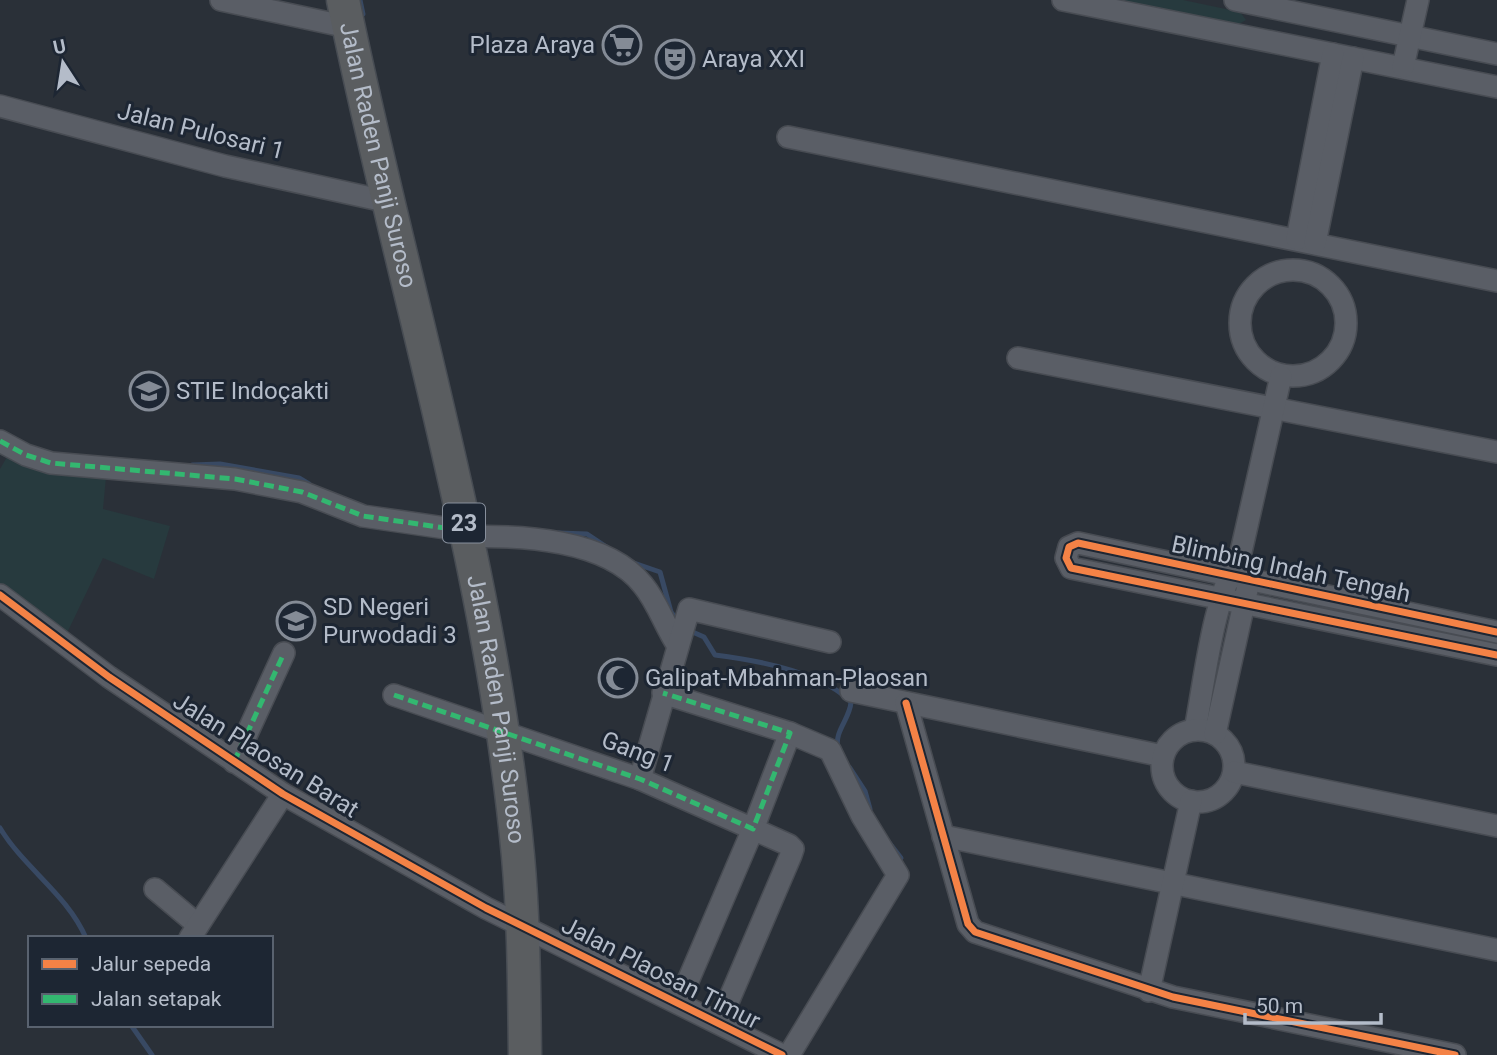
<svg xmlns="http://www.w3.org/2000/svg" width="1497" height="1055" font-family="Roboto,sans-serif">
  <rect width="100%" height="100%" fill="#2a3038"/>
  <!-- green -->
  <g fill="#273a3e">
    <polygon points="1114,0 1183,0 1240,12 1246,20 1237,25"/>
    <polygon points="7,457 31,469 106,477 103,509 170,526 154,579 103,558 67,633 0,584 0,469"/>
  </g>
  <g fill="none" stroke-linecap="round" stroke-linejoin="round">
    <!-- stream -->
    <g stroke="#384963" stroke-width="5">
      <polyline points="360,0 363,14"/>
      <polyline points="192,465 220,464 299,478 309,484"/>
      <polyline points="559,533 587,534 608,548"/>
      <polyline points="631,562 660,572 671,612 678,622"/>
      <path d="M688,630L704,637L715,655C755,660 822,672 851,702C850,719 834,731 838,748"/>
      <polyline points="850,768 865,791 870,809"/>
      <path d="M0,828C24,868 67,894 86,938"/>
      <polyline points="884,836 901,858"/>
      <polyline points="131,1025 152,1055"/>
    </g>
    <defs>
      <g id="minor">
        <polyline points="221,0 348,27"/>
        <polyline points="1063,0 1497,87"/>
        <polyline points="1235,0 1497,54"/>
        <polyline points="1403,67 1418,0"/>
        <polyline points="0,106 225,166 389,202"/>
        <polyline points="788,137 1497,281"/>
        <polyline points="1297,239 1333,54"/>
        <polyline points="1315,243 1353,58"/>
        <circle cx="1293" cy="323" r="53"/>
        <polyline points="1018,358 1497,452"/>
        <polyline points="0,441 26,455 51,463 235,479 302,492 363,516 466,531"/>
        <path d="M466,537C520,535 607,539 643,585C658,603 665,627 678,646"/>
        <polyline points="0,595 109,677 283,794 486,908 782,1055"/>
        <polyline points="1497,632 1078,543 1069,547 1066,558 1071,568 1497,655"/>
        <polyline points="851,691 1163,756"/>
        <polyline points="394,695 640,779 753,829 790,733 663,693"/>
        <polyline points="906,703 968,924 975,932 1173,997 1455,1055"/>
        <path d="M1195,730C1206,673 1212,602 1241,552L1281,376"/>
        <circle cx="1198" cy="766" r="36"/>
        <polyline points="1215,734 1247,590"/>
        <polyline points="234,762 284,653"/>
        <polyline points="1234,772 1497,826"/>
        <polyline points="640,779 689,609 830,642"/>
        <polyline points="943,836 1497,950"/>
        <polyline points="155,889 198,925"/>
        <polyline points="190,938 283,794"/>
        <polyline points="1149,991 1191,801"/>
        <polyline points="679,1002 753,829 789,845 793,849 791,855 719,1023"/>
        <polyline points="789,1055 898,875 862,816 830,750 790,733"/>
      </g>
      <g id="highway">
        <path id="s1" d="M343,0C401,285 491,565 518,856C524,922 524,988 525,1055"/>
      </g>
    </defs>
    <!-- minor casing -->
    <use href="#minor" stroke="#484c53" stroke-width="24"/>
    <!-- highway casing -->
    <use href="#highway" stroke="#474c53" stroke-width="35"/>
    <!-- minor -->
    <use href="#minor" stroke="#5a5e66" stroke-width="21"/>
    <!-- highway -->
    <use href="#highway" stroke="#5a5d60" stroke-width="32"/>
    <!-- quiet -->
    <g stroke="#33b770" stroke-width="5" stroke-dasharray="10 5" stroke-linecap="butt">
      <polyline points="0,441 26,455 51,463 235,479 302,492 363,516 466,531"/>
      <polyline points="394,695 640,779 753,829 790,733 663,693"/>
      <polyline points="234,762 284,653"/>
    </g>
    <defs>
      <g id="cycleway">
        <polyline points="0,595 109,677 283,794 486,908 782,1055"/>
        <polyline points="1497,632 1078,543 1069,547 1066,558 1071,568 1497,655"/>
        <polyline points="906,703 968,924 975,932 1173,997 1455,1055"/>
      </g>
    </defs>
    <!-- cycleway casing -->
    <use href="#cycleway" stroke="#1d2633" stroke-width="11"/>
    <!-- cycleway -->
    <use href="#cycleway" stroke="#f48246" stroke-width="7"/>
  </g>
  <!-- icons -->
  <defs>
    <symbol id="supermarket-ring" viewBox="-11 -11 22 22"><circle r="9.5" fill="#1d2633" stroke="#848b96" stroke-width="1.5"/><path d="M-6-5.5h2.5l.6 2H6L4.5 2H-2.5L-4.4-4H-6ZM-1.5 3.2a1.3 1.3 0 1 0 .1 0ZM3 3.2a1.3 1.3 0 1 0 .1 0Z" fill="#848b96"/></symbol>
    <symbol id="theatre-ring" viewBox="-11 -11 22 22"><circle r="9.5" fill="#1d2633" stroke="#848b96" stroke-width="1.5"/><path d="M-5-5.5Q0-4 5-5.5V0Q5 5 0 6Q-5 5-5 0ZM-3.3-2.5H-1v1.5H-3.3ZM1-2.5H3.3v1.5H1ZM-2.8 1Q0 5.5 2.8 1Z" fill="#848b96"/></symbol>
    <symbol id="university-ring" viewBox="-11 -11 22 22"><circle r="9.5" fill="#1d2633" stroke="#848b96" stroke-width="1.5"/><path d="M0-5L7-2L0 1L-7-2ZM-4 1L0 2.5L4 1V4Q0 6-4 4Z" fill="#848b96"/></symbol>
    <symbol id="school-ring" viewBox="-11 -11 22 22"><circle r="9.5" fill="#1d2633" stroke="#848b96" stroke-width="1.5"/><path d="M0-5L7-2L0 1L-7-2ZM-4 1L0 2.5L4 1V4Q0 6-4 4Z" fill="#848b96"/></symbol>
    <symbol id="mosque-ring" viewBox="-11 -11 22 22"><circle r="9.5" fill="#1d2633" stroke="#848b96" stroke-width="1.5"/><path d="M3.5-4.9A6 6 0 1 0 3.5 4.9A5 5 0 1 1 3.5-4.9Z" fill="#848b96"/></symbol>
  </defs>
  <g fill-rule="evenodd">
    <use href="#supermarket-ring" x="600" y="23" width="44" height="44"/>
    <use href="#theatre-ring" x="653" y="37" width="44" height="44"/>
    <use href="#university-ring" x="127" y="369" width="44" height="44"/>
    <use href="#school-ring" x="274" y="599" width="44" height="44"/>
    <use href="#mosque-ring" x="596" y="656" width="44" height="44"/>
  </g>
  <g text-anchor="middle" stroke-width="6" stroke-linejoin="round" paint-order="stroke">
    <!-- shield labels -->
    <rect fill="#1d2633" stroke="#878f9c" stroke-width="2" x="443" y="503.5" width="42" height="39" rx="5"/>
    <g font-size="23" font-weight="bold" fill="#b4bcc9">
      <text x="464" y="531">23</text>
    </g>
    <!-- poi labels -->
    <g font-size="24" fill="#b4bcc9" stroke="#1d2633" text-anchor="start">
      <text x="595" y="53" text-anchor="end">Plaza Araya</text>
      <text x="702" y="67">Araya XXI</text>
      <text x="176" y="399">STIE Indoçakti</text>
      <text x="323" y="615">SD Negeri<tspan x="323" dy="28">Purwodadi 3</tspan></text>
      <text x="645" y="686">Galipat-Mbahman-Plaosan</text>
    </g>
    <!-- street labels -->
    <g font-size="24" fill="#b4bcc9" stroke="#1d2633">
      <text transform="translate(201 131) rotate(14)" y="8">Jalan Pulosari 1</text>
      <text dy="8" stroke="none"><textPath href="#s1" startOffset="159">Jalan Raden Panji Suroso</textPath></text>
      <text transform="translate(1291 569) rotate(12)" y="8">Blimbing Indah Tengah</text>
      <text dy="8" stroke="none"><textPath href="#s1" startOffset="726">Jalan Raden Panji Suroso</textPath></text>
      <text transform="translate(638 752) rotate(21)" y="8">Gang 1</text>
      <text transform="translate(266 755) rotate(32)" y="8">Jalan Plaosan Barat</text>
      <text transform="translate(661 973) rotate(27)" y="8">Jalan Plaosan Timur</text>
    </g>
  </g>
  <!-- legend -->
  <rect x="28" y="936" width="245" height="91" fill="#1d2633" stroke="#59626f" stroke-width="2"/>
  <rect x="42" y="959" width="35" height="10" fill="#f48246" stroke="#59626f" stroke-width="2"/>
  <text x="91" y="971" font-size="21" fill="#b4bcc9">Jalur sepeda</text>
  <rect x="42" y="994" width="35" height="10" fill="#33b770" stroke="#59626f" stroke-width="2"/>
  <text x="91" y="1006" font-size="21" fill="#b4bcc9">Jalan setapak</text>
  <!-- north arrow -->
  <g transform="translate(63 63) rotate(348)" stroke="#1d2633" stroke-width="5" paint-order="stroke">
  <path d="M0-5L12 26L0 18L-12 26Z" fill="#b4bcc9"/>
  <text y="-10" font-size="19" font-weight="bold" text-anchor="middle" fill="#b4bcc9">U</text>
  </g>
  <!-- scale -->
  <path d="M1245 1013v10h136v-10" fill="none" stroke="#b4bcc9" stroke-width="3.5"/>
  <text x="1256" y="1013" font-size="21" fill="#b4bcc9" stroke="#1d2633" stroke-width="5" paint-order="stroke">50 m</text>
</svg>
